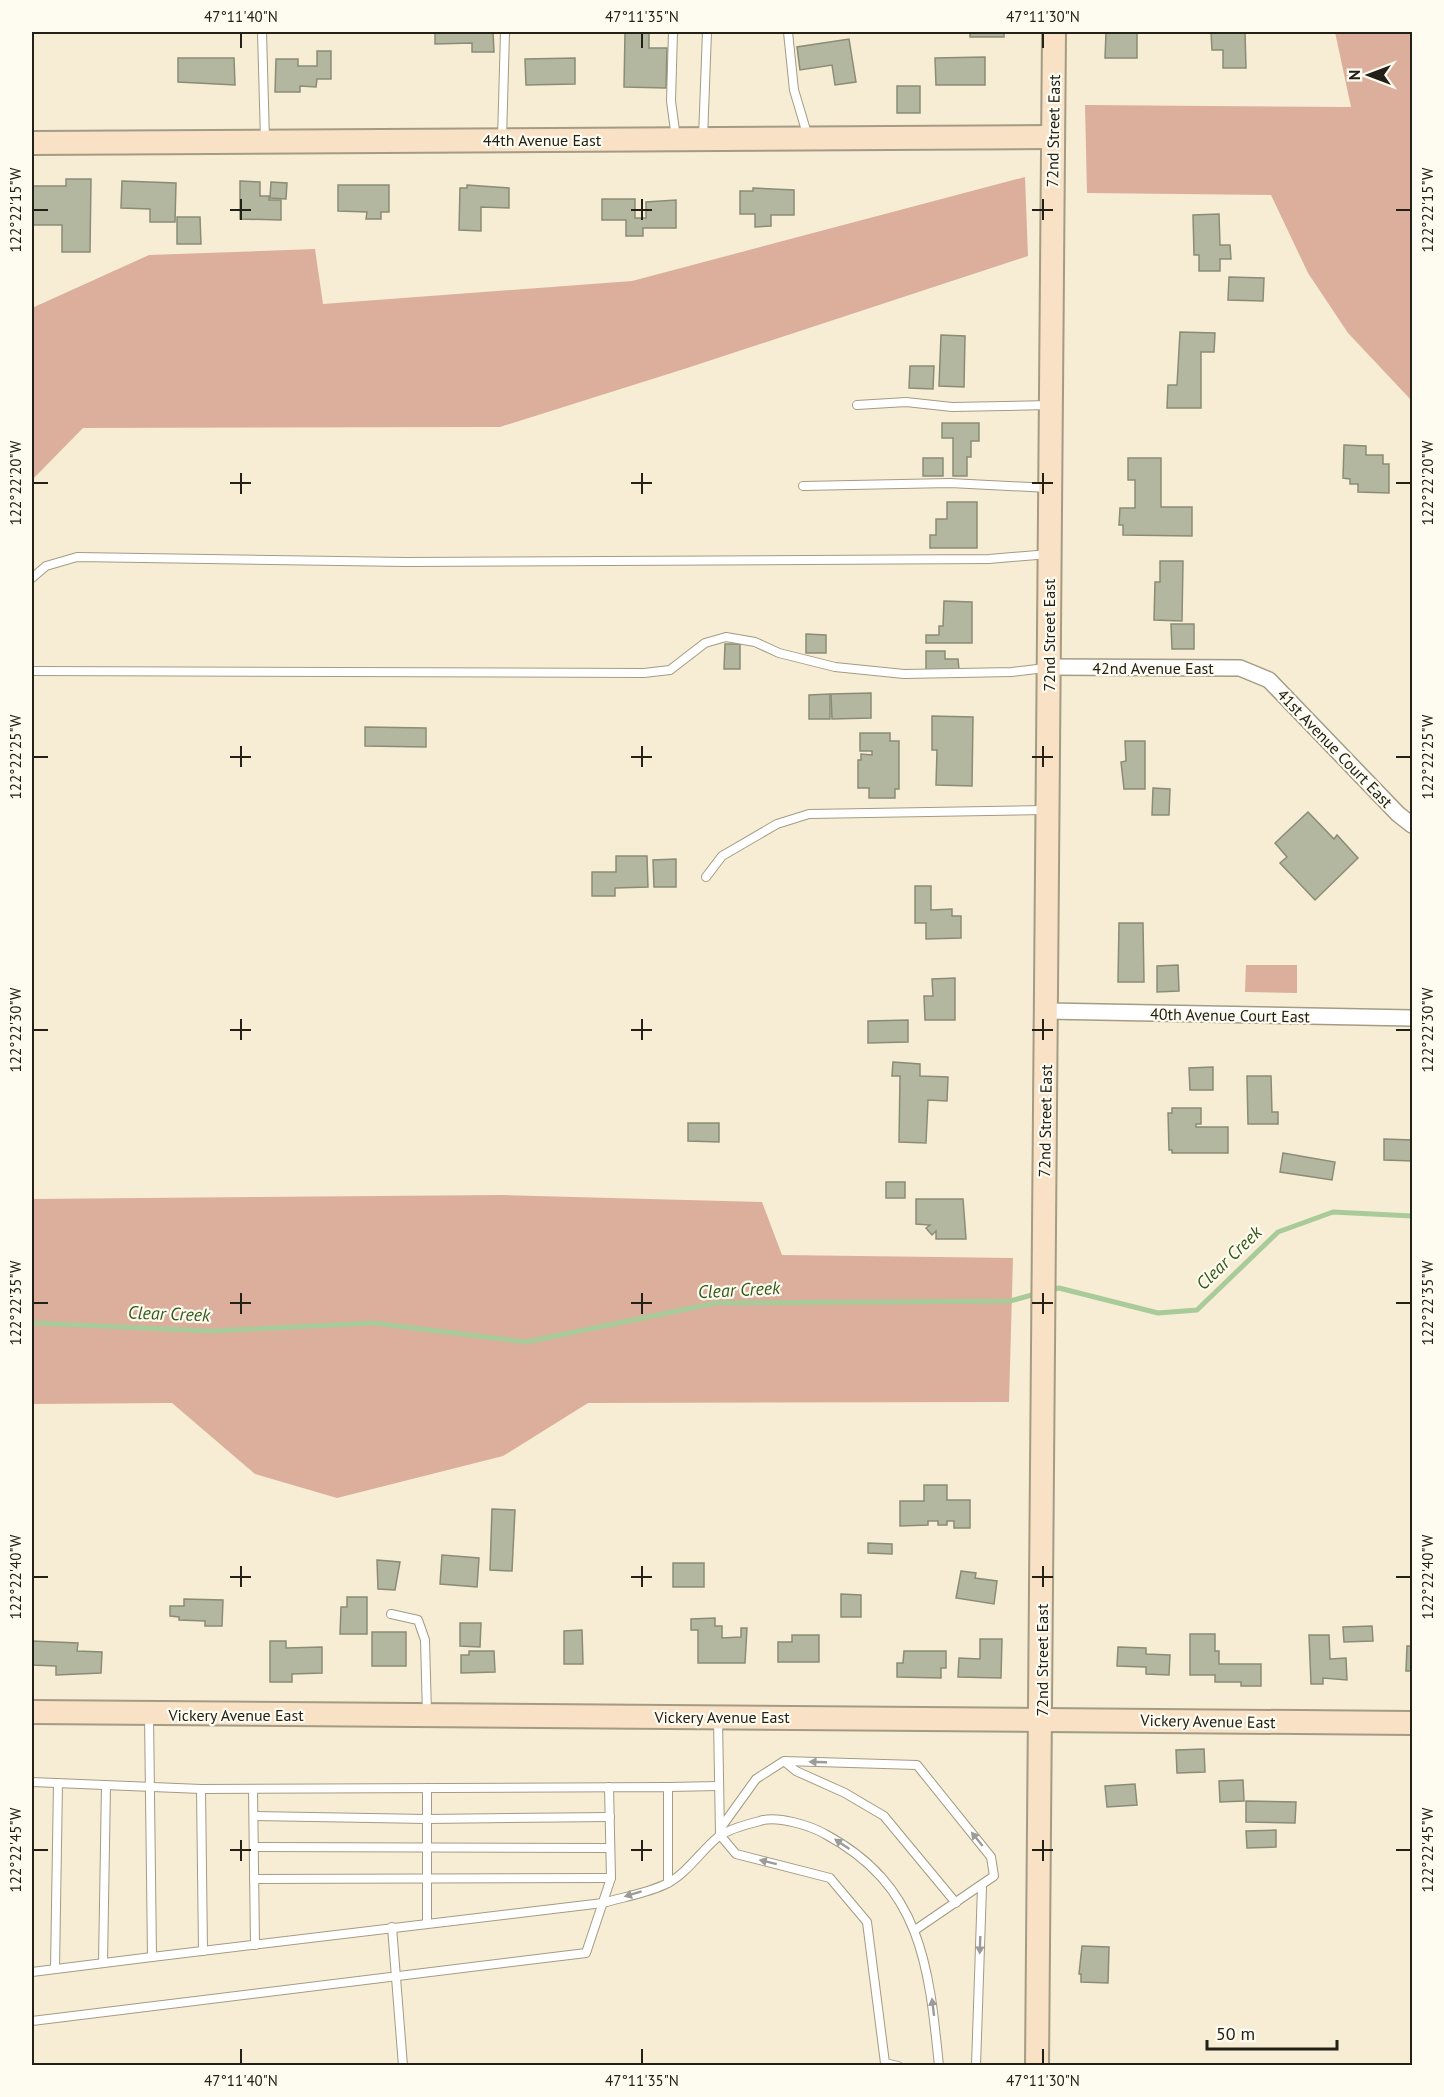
<svg xmlns="http://www.w3.org/2000/svg" width="1444" height="2097" font-family="'PT Sans',sans-serif">
  <rect width="100%" height="100%" fill="#f6edd4"/>
  <!-- green -->
  <g fill="#dbaf9c">
    <polygon points="1335,32 1412,32 1412,401 1348,333 1308,273 1271,195 1087,193 1085,105 1351,107"/>
    <polygon points="1025,177 1028,256 684,369 500,427 83,428 32,480 32,308 149,255 315,249 323,304 632,281"/>
    <polygon points="1246,965 1297,965 1297,993 1245,992"/>
    <polygon points="503,1195 762,1202 782,1255 1013,1258 1009,1402 588,1403 503,1456 337,1498 255,1474 172,1403 32,1404 32,1199"/>
  </g>
  <g fill="none" stroke-linecap="round" stroke-linejoin="round">
    <!-- stream -->
    <g stroke="#a9ca99" stroke-width="5">
      <polyline points="1048,1290 1059,1288 1158,1313 1197,1310 1278,1232 1333,1212 1412,1216"/>
      <polyline points="32,1323 212,1331 373,1323 526,1342 716,1303 1010,1301 1039,1293"/>
    </g>
  </g>
  <!-- building -->
  <g fill="#b4b79f" stroke="#8a8c75" stroke-width="1.5">
    <polygon points="435,32 493,32 494,52 472,52 472,43 435,44"/>
    <polygon points="625,32 649,32 649,48 667,48 666,88 624,87"/>
    <rect x="970" y="32" width="34" height="5"/>
    <polygon points="1106,32 1137,32 1137,58 1105,58"/>
    <polygon points="1211,32 1245,32 1246,68 1223,68 1223,50 1212,50"/>
    <polygon points="849,39 856,82 835,85 832,65 800,70 797,47"/>
    <polygon points="317,51 331,51 331,79 317,79 316,87 300,86 300,92 275,92 276,59 298,59 298,66 317,66"/>
    <polygon points="985,57 985,85 936,85 935,58"/>
    <polygon points="178,58 234,58 235,85 178,82"/>
    <polygon points="575,58 575,84 526,85 525,59"/>
    <rect x="897" y="86" width="23" height="27"/>
    <polygon points="66,179 91,179 90,252 62,252 62,225 32,225 32,186 66,186"/>
    <polygon points="122,181 176,183 175,222 150,222 150,209 121,208"/>
    <polygon points="240,181 260,182 260,196 269,196 269,200 281,200 281,220 240,219"/>
    <polygon points="271,182 287,183 286,199 270,198"/>
    <polygon points="338,185 389,185 389,212 381,212 381,219 366,219 367,212 338,211"/>
    <polygon points="467,185 509,188 509,208 481,207 481,231 459,230 460,188 467,188"/>
    <polygon points="753,188 794,190 794,215 771,215 771,226 755,227 755,214 740,214 740,191 753,191"/>
    <polygon points="602,199 635,199 635,218 646,218 646,202 676,200 676,228 643,228 643,236 626,236 626,220 602,220"/>
    <polygon points="1219,214 1220,245 1230,245 1231,259 1220,259 1220,271 1199,271 1199,255 1194,255 1193,215"/>
    <polygon points="177,217 200,217 201,244 177,244"/>
    <polygon points="1229,277 1264,278 1263,301 1228,300"/>
    <polygon points="1180,332 1215,333 1214,352 1201,352 1201,408 1167,408 1168,385 1177,385"/>
    <polygon points="941,335 965,336 964,387 939,386"/>
    <polygon points="910,366 934,366 933,389 909,388"/>
    <polygon points="942,423 979,423 979,441 971,441 971,457 967,457 967,476 953,476 953,438 942,438"/>
    <polygon points="1344,445 1366,446 1366,455 1383,455 1383,464 1389,464 1389,493 1358,492 1358,484 1350,484 1350,479 1343,478"/>
    <rect x="923" y="458" width="20" height="18"/>
    <polygon points="1128,458 1161,458 1161,507 1192,507 1192,536 1123,535 1123,525 1119,525 1120,508 1135,508 1135,480 1128,480"/>
    <polygon points="947,502 977,502 977,548 930,548 930,535 936,535 936,519 947,519"/>
    <polygon points="1160,561 1183,561 1182,621 1154,620 1155,582 1160,582"/>
    <polygon points="944,601 972,602 972,643 926,643 926,635 939,635 939,626 943,626"/>
    <polygon points="1171,624 1194,624 1194,649 1172,649"/>
    <polygon points="806,634 826,635 826,653 806,653"/>
    <polygon points="725,644 740,644 740,669 724,669"/>
    <polygon points="926,651 945,651 945,659 958,659 959,669 926,670"/>
    <polygon points="871,693 871,718 832,719 831,694"/>
    <polygon points="830,694 830,719 809,719 809,695"/>
    <polygon points="932,716 973,717 972,786 936,785 937,750 932,750"/>
    <polygon points="365,727 426,728 426,747 365,746"/>
    <polygon points="860,733 890,733 890,741 899,741 899,789 895,789 895,798 869,798 869,788 858,788 858,760 861,760 861,754 872,755 872,751 860,751"/>
    <polygon points="1125,741 1145,741 1145,789 1124,789 1121,762 1126,761"/>
    <polygon points="1153,788 1170,789 1169,815 1152,815"/>
    <polygon points="1308,812 1334,839 1337,835 1358,858 1315,900 1280,863 1287,857 1275,843"/>
    <polygon points="616,856 647,856 648,887 615,888 615,896 592,896 592,872 616,872"/>
    <polygon points="676,859 676,887 654,887 653,860"/>
    <polygon points="915,886 931,886 931,910 952,909 952,916 961,916 961,938 926,939 926,923 915,923"/>
    <polygon points="1119,923 1143,923 1144,982 1118,982"/>
    <polygon points="1178,965 1179,991 1157,992 1157,966"/>
    <polygon points="955,978 955,1020 925,1020 924,996 933,996 932,979"/>
    <polygon points="908,1020 908,1042 868,1043 868,1021"/>
    <polygon points="893,1062 920,1064 920,1076 948,1077 947,1101 928,1100 926,1143 899,1142 900,1076 892,1076"/>
    <polygon points="1213,1067 1213,1090 1190,1090 1189,1068"/>
    <polygon points="1247,1076 1271,1076 1272,1112 1278,1112 1278,1124 1248,1124"/>
    <polygon points="1172,1108 1201,1108 1201,1124 1196,1124 1196,1127 1228,1127 1228,1153 1172,1153 1172,1150 1169,1150 1168,1113 1172,1113"/>
    <polygon points="688,1123 719,1123 719,1142 688,1141"/>
    <polygon points="1384,1139 1412,1140 1412,1161 1384,1160"/>
    <polygon points="1283,1153 1335,1162 1332,1180 1280,1172"/>
    <rect x="886" y="1182" width="19" height="16"/>
    <polygon points="916,1199 963,1199 966,1239 936,1239 936,1231 932,1235 926,1228 930,1225 916,1224"/>
    <polygon points="924,1485 947,1485 947,1500 970,1500 970,1528 954,1528 954,1521 947,1521 947,1525 938,1525 938,1521 928,1521 928,1525 900,1526 900,1501 924,1501"/>
    <polygon points="492,1509 515,1510 512,1571 490,1570"/>
    <polygon points="868,1543 892,1544 892,1554 868,1553"/>
    <polygon points="442,1555 479,1558 477,1587 440,1584"/>
    <polygon points="377,1560 400,1562 395,1590 378,1589"/>
    <rect x="673" y="1563" width="31" height="24"/>
    <polygon points="961,1571 976,1573 975,1578 997,1581 994,1604 956,1598"/>
    <polygon points="841,1594 861,1595 861,1617 841,1617"/>
    <polygon points="347,1597 367,1597 367,1634 340,1634 341,1607 347,1607"/>
    <polygon points="184,1599 223,1600 222,1626 205,1626 205,1621 179,1620 179,1617 170,1616 170,1606 184,1606"/>
    <polygon points="715,1618 715,1626 722,1626 722,1638 741,1637 741,1628 747,1628 745,1663 698,1663 698,1630 691,1630 691,1619"/>
    <polygon points="460,1623 481,1623 480,1647 460,1646"/>
    <polygon points="1372,1626 1373,1641 1344,1642 1343,1627"/>
    <polygon points="582,1630 583,1664 564,1664 564,1631"/>
    <rect x="372" y="1632" width="34" height="34"/>
    <polygon points="1190,1634 1215,1634 1215,1651 1219,1651 1219,1664 1261,1664 1261,1686 1241,1686 1241,1682 1215,1682 1215,1675 1190,1675"/>
    <polygon points="792,1635 819,1635 819,1662 778,1662 778,1642 792,1642"/>
    <polygon points="1309,1635 1329,1635 1330,1659 1346,1658 1347,1680 1323,1678 1323,1684 1311,1684"/>
    <polygon points="980,1639 1002,1639 1001,1678 958,1677 959,1658 980,1659"/>
    <polygon points="32,1641 78,1643 77,1651 102,1652 101,1673 56,1675 56,1666 32,1665"/>
    <polygon points="270,1641 286,1641 286,1648 322,1647 322,1673 292,1674 292,1682 270,1682"/>
    <polygon points="1407,1646 1412,1646 1412,1671 1406,1671"/>
    <polygon points="1118,1647 1146,1648 1146,1654 1170,1655 1169,1675 1146,1674 1146,1667 1117,1666"/>
    <polygon points="469,1651 494,1651 495,1672 461,1673 461,1655 469,1655"/>
    <polygon points="904,1651 946,1651 946,1668 941,1668 941,1678 897,1677 897,1663 903,1663"/>
    <polygon points="1204,1749 1205,1772 1177,1773 1176,1750"/>
    <polygon points="1243,1780 1244,1801 1220,1802 1219,1781"/>
    <polygon points="1135,1784 1137,1805 1107,1807 1105,1786"/>
    <polygon points="1246,1801 1296,1802 1295,1823 1246,1822"/>
    <polygon points="1276,1830 1276,1847 1247,1848 1246,1831"/>
    <polygon points="1082,1946 1109,1947 1108,1983 1081,1982 1081,1974 1079,1974"/>
  </g>
  <g fill="none" stroke-linecap="round" stroke-linejoin="round">
    <defs>
      <g id="lane">
        <polyline points="262,32 265,140"/>
        <polyline points="673,32 671,101 676,138"/>
        <polyline points="788,32 794,90 808,137"/>
        <polyline points="703,138 707,32"/>
        <polyline points="502,139 505,32"/>
        <polyline points="857,405 906,402 952,407 1050,405"/>
        <polyline points="803,486 950,483 1049,488"/>
        <polyline points="32,578 46,566 77,557 406,562 989,559 1049,554"/>
        <polyline points="32,671 644,673 670,670 705,643 726,637 755,642 779,653 835,667 904,674 1012,672 1045,668"/>
        <polyline points="706,877 722,856 777,824 809,814 1044,810"/>
        <polyline points="391,1614 418,1620 425,1640 427,1714"/>
        <path d="M149,1714L152,1957L603,1903C623,1897 649,1893 668,1883C687,1873 701,1851 718,1837C728,1829 748,1824 760,1821C777,1815 811,1826 825,1834C922,1886 929,1967 939,2066"/>
        <polyline points="718,1719 720,1835 736,1854 830,1878 867,1922 885,2063 898,2066"/>
        <polyline points="785,1762 796,1771 845,1793 884,1816 956,1903"/>
        <polyline points="32,1782 201,1789 668,1787 668,1883"/>
        <polyline points="668,1787 719,1786"/>
        <polyline points="427,1788 427,1923"/>
        <polyline points="201,1789 203,1951"/>
        <polyline points="253,1789 255,1945"/>
        <polyline points="254,1816 427,1819 610,1817"/>
        <polyline points="720,1829 756,1779 784,1761 917,1765 991,1857 994,1876 915,1930"/>
        <polyline points="255,1847 610,1848"/>
        <polyline points="254,1879 611,1878"/>
        <polyline points="392,1927 403,2066"/>
        <polyline points="103,1963 106,1785"/>
        <polyline points="55,1969 58,1783"/>
        <polyline points="32,1972 152,1957"/>
        <polyline points="32,2021 586,1953 611,1878 609,1787"/>
        <polyline points="976,2066 982,1887"/>
      </g>
      <g id="street">
        <polyline points="1049,667 1240,668 1269,680 1398,814 1412,825"/>
        <polyline points="1047,1011 1412,1018"/>
      </g>
      <g id="secondary">
        <polyline points="32,143 1053,137"/>
        <polyline points="32,1712 1412,1723"/>
        <polyline points="1037,2066 1054,32"/>
      </g>
    </defs>
    <!-- lane casing -->
    <use href="#lane" stroke="#a39b83" stroke-width="10"/>
    <!-- street casing -->
    <use href="#street" stroke="#a39b83" stroke-width="18"/>
    <!-- secondary casing -->
    <use href="#secondary" stroke="#a39b83" stroke-width="26"/>
    <!-- lane -->
    <use href="#lane" stroke="#fff" stroke-width="8"/>
    <!-- street -->
    <use href="#street" stroke="#fff" stroke-width="15"/>
    <!-- secondary -->
    <use href="#secondary" stroke="#f9e1c5" stroke-width="22"/>
  </g>
  <!-- one-way arrows -->
  <defs><path id="oneway-solid" d="M-6-.8H1V-3.2L6.5 0L1 3.2V.8H-6Z" transform="scale(1.5)"/></defs>
  <g fill="#9c9b97">
    <use href="#oneway-solid" transform="translate(818 1762) rotate(-178)"/>
    <use href="#oneway-solid" transform="translate(977 1839) rotate(-129)"/>
    <use href="#oneway-solid" transform="translate(842 1844) rotate(-146)"/>
    <use href="#oneway-solid" transform="translate(768 1862) rotate(-166)"/>
    <use href="#oneway-solid" transform="translate(633 1894) rotate(163)"/>
    <use href="#oneway-solid" transform="translate(980 1945) rotate(92)"/>
    <use href="#oneway-solid" transform="translate(933 2007) rotate(-97)"/>
  </g>
  <!-- ticks -->
  <path fill="none" stroke="#232017" stroke-width="2" d="M241,33V48M642,33V48M1043,33V48M241,199V220M642,199V220M1043,199V220M33,210H48M230,210H251M631,210H652M1032,210H1053M1396,210H1411M241,473V494M642,473V494M1043,473V494M33,483H48M230,483H251M631,483H652M1032,483H1053M1396,483H1411M241,746V767M642,746V767M1043,746V767M33,757H48M230,757H251M631,757H652M1032,757H1053M1396,757H1411M241,1019V1040M642,1019V1040M1043,1019V1040M33,1030H48M230,1030H251M631,1030H652M1032,1030H1053M1396,1030H1411M241,1293V1314M642,1293V1314M1043,1293V1314M33,1303H48M230,1303H251M631,1303H652M1032,1303H1053M1396,1303H1411M241,1566V1587M642,1566V1587M1043,1566V1587M33,1577H48M230,1577H251M631,1577H652M1032,1577H1053M1396,1577H1411M241,1840V1861M642,1840V1861M1043,1840V1861M33,1850H48M230,1850H251M631,1850H652M1032,1850H1053M1396,1850H1411M241,2049V2064M642,2049V2064M1043,2049V2064"/>
  <g text-anchor="middle" stroke-width="4.5" stroke-linejoin="round" paint-order="stroke">
    <!-- street labels -->
    <g font-size="16" fill="#232017" stroke="#fefbf1">
      <text transform="translate(1053 131) rotate(-89)" y="6">72nd Street East</text>
      <text x="542" y="146">44th Avenue East</text>
      <text transform="translate(1049 635) rotate(-90)" y="6">72nd Street East</text>
      <text x="1153" y="674">42nd Avenue East</text>
      <text transform="translate(1335 748) rotate(46)" y="6">41st Avenue Court East</text>
      <text transform="translate(1230 1015) rotate(1)" y="6">40th Avenue Court East</text>
      <text transform="translate(1045 1121) rotate(-89)" y="6">72nd Street East</text>
      <text transform="translate(1042 1660) rotate(-90)" y="6">72nd Street East</text>
      <text x="236" y="1721">Vickery Avenue East</text>
      <text x="722" y="1723">Vickery Avenue East</text>
      <text transform="translate(1208 1721) rotate(1)" y="6">Vickery Avenue East</text>
    </g>
    <!-- water labels -->
    <g font-size="18" font-style="italic" fill="#325a16" stroke="#fefbf1">
      <text transform="translate(1229 1258) rotate(-44)" y="6">Clear Creek</text>
      <text transform="translate(739 1290) rotate(-3)" y="6">Clear Creek</text>
      <text transform="translate(169 1314) rotate(2)" y="6">Clear Creek</text>
    </g>
  </g>
  <!-- border -->
  <rect width="1444" height="2097" fill="none" stroke="#fefbf1" stroke-width="66"/>
  <!-- north arrow -->
  <g transform="translate(1369 75) rotate(270)" stroke="#fefbf1" stroke-width="4.5" paint-order="stroke">
  <path d="M0-4.5L10 22L0 15L-10 22Z" fill="#232017"/>
  <text y="-9" font-size="16" font-weight="bold" text-anchor="middle" fill="#232017">N</text>
  </g>
  <!-- scale -->
  <path d="M1207 2040v9h130v-9" fill="none" stroke="#232017" stroke-width="3"/>
  <text x="1216" y="2040" font-size="18" fill="#232017" stroke="#fefbf1" stroke-width="4.5" paint-order="stroke">50 m</text>
  <rect x="33" y="33" width="1378" height="2031" fill="none" stroke="#232017" stroke-width="2"/>
  <g font-size="15" text-anchor="middle" fill="#232017">
    <text x="241" y="22">47°11'40"N</text>
    <text x="642" y="22">47°11'35"N</text>
    <text x="1043" y="22">47°11'30"N</text>
    <text transform="translate(1428 210) rotate(-90)" y="5">122°22'15"W</text>
    <text transform="translate(16 210) rotate(-90)" y="5">122°22'15"W</text>
    <text transform="translate(1428 483) rotate(-90)" y="5">122°22'20"W</text>
    <text transform="translate(16 483) rotate(-90)" y="5">122°22'20"W</text>
    <text transform="translate(1428 757) rotate(-90)" y="5">122°22'25"W</text>
    <text transform="translate(16 757) rotate(-90)" y="5">122°22'25"W</text>
    <text transform="translate(1428 1030) rotate(-90)" y="5">122°22'30"W</text>
    <text transform="translate(16 1030) rotate(-90)" y="5">122°22'30"W</text>
    <text transform="translate(1428 1303) rotate(-90)" y="5">122°22'35"W</text>
    <text transform="translate(16 1303) rotate(-90)" y="5">122°22'35"W</text>
    <text transform="translate(1428 1577) rotate(-90)" y="5">122°22'40"W</text>
    <text transform="translate(16 1577) rotate(-90)" y="5">122°22'40"W</text>
    <text transform="translate(1428 1850) rotate(-90)" y="5">122°22'45"W</text>
    <text transform="translate(16 1850) rotate(-90)" y="5">122°22'45"W</text>
    <text x="241" y="2086">47°11'40"N</text>
    <text x="642" y="2086">47°11'35"N</text>
    <text x="1043" y="2086">47°11'30"N</text>
  </g>
</svg>
